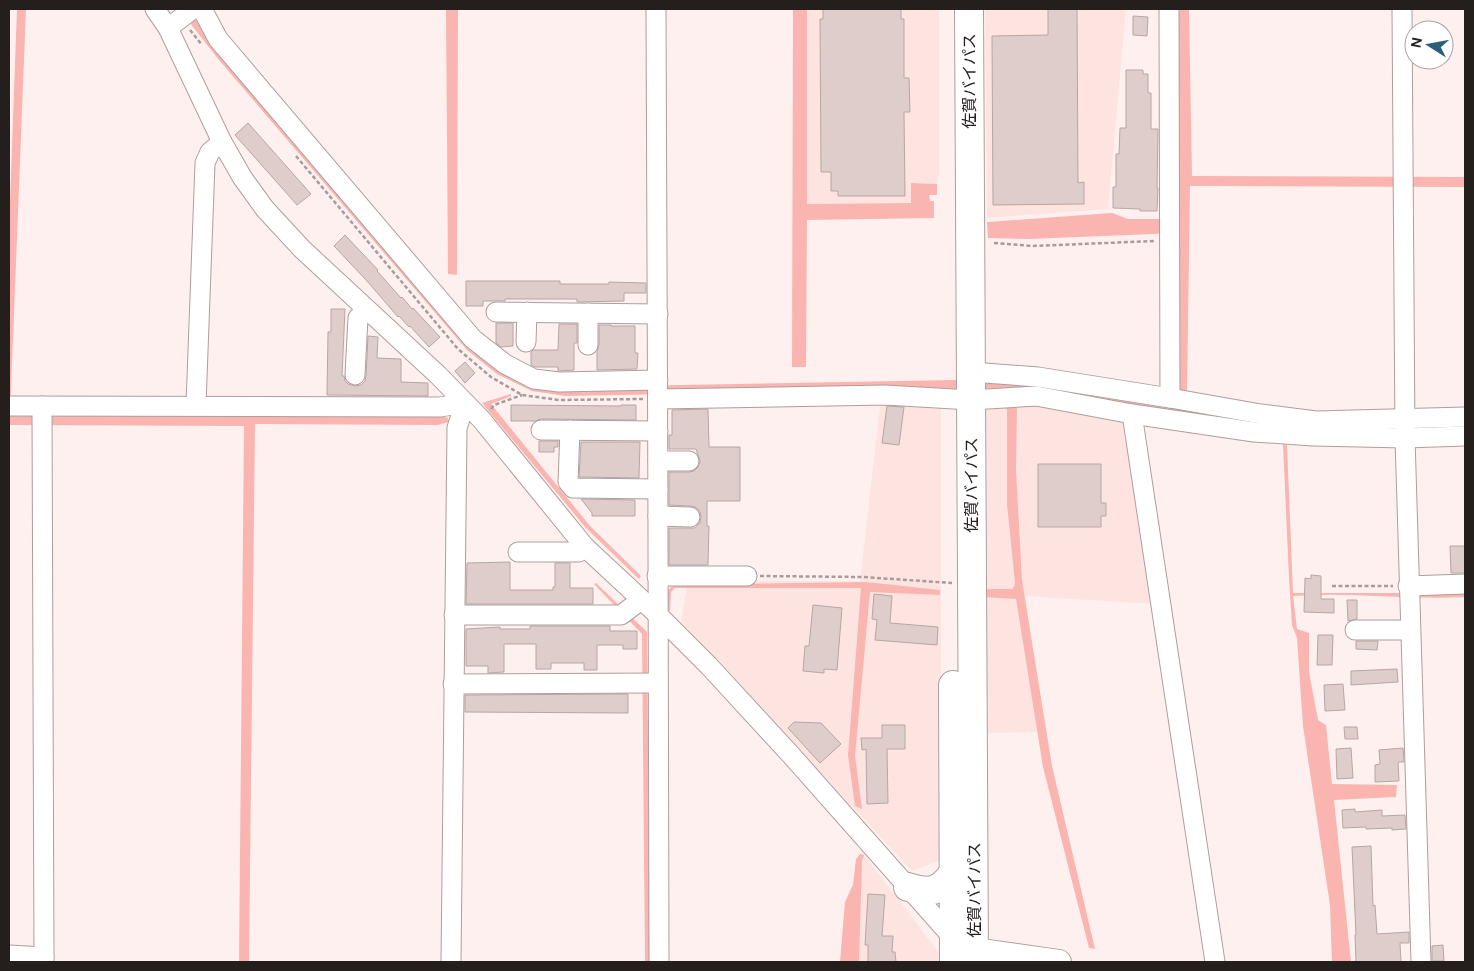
<svg xmlns="http://www.w3.org/2000/svg" width="1474" height="971" font-family="'DM Sans','Noto Sans JP',sans-serif">
  <rect width="100%" height="100%" fill="#fef0ef"/>
  <!-- built -->
  <g fill="#fee4e1">
    <polygon points="807,9 939,9 939,176 937,184 911,183 911,203 807,204"/>
    <polygon points="985,9 1126,9 1108,209 987,218"/>
    <polygon points="881,398 941,403 941,860 912,871 681,622 688,581 860,581"/>
    <polygon points="1033,400 1128,419 1156,604 1021,596 1042,732 987,733 986,404"/>
    <polygon points="862,852 940,954 940,962 856,962"/>
  </g>
  <!-- water -->
  <g fill="#fab5b0">
    <polygon points="17,9 26,9 10,416 442,416 448,418 449,422 438,425 255,424 249,962 239,962 244,426 9,425 9,228"/>
    <polygon points="179,9 187,9 226,59 472,343 566,387 1010,379 1264,421 1465,424 1465,430 1301,432 1010,388 565,396 532,391 497,374 467,350 219,60"/>
    <polygon points="446,9 458,9 457,275 448,274"/>
    <polygon points="793,9 807,9 807,204 911,203 911,183 937,184 937,195 929,195 930,201 934,201 934,218 807,220 806,367 792,367"/>
    <polygon points="1177,9 1189,9 1192,176 1465,177 1465,187 1190,186 1187,392 1177,390 1178,233 1029,239 988,238 987,222 1112,213 1128,219 1178,219"/>
    <polygon points="511,394 511,396 491,404 590,526 641,576 639,579 586,528 482,403"/>
    <polygon points="1004,404 1014,404 1017,409 1016,470 1022,580 1052,766 1095,949 1089,948 1043,767 1016,599 984,597 984,589 1013,589 1015,583 1007,504 1007,410"/>
    <path d="M1283,444L1287,445L1293,593H1416L1465,590V597C1408,600 1350,592 1293,596L1297,629L1309,633V672L1318,720L1326,725L1332,784L1397,785L1396,797L1334,800L1351,962H1332L1330,905L1303,726L1297,638L1292,625L1289,578Z"/>
    <polygon points="866,582 940,590 940,595 870,592 855,756 862,809 855,806 848,755 861,588 675,588 671,592 670,611 667,609 668,590 673,585"/>
    <polygon points="596,583 647,632 650,962 645,962 642,634 594,584"/>
    <polygon points="860,854 864,855 862,861 859,962 840,962 845,902 853,885 856,859"/>
  </g>
  <!-- building -->
  <g fill="#decdcb" stroke="#b6a6a4">
    <polygon points="823,9 901,9 901,19 904,19 904,78 909,78 910,112 904,112 905,196 838,196 838,191 831,191 831,172 821,172 820,19 823,19"/>
    <polygon points="1048,9 1077,9 1078,183 1084,182 1084,204 993,205 992,36 1048,35"/>
    <polygon points="1133,16 1148,17 1147,36 1133,35"/>
    <polygon points="1126,70 1143,70 1143,74 1148,74 1148,93 1151,93 1151,129 1158,129 1157,188 1158,188 1157,211 1140,211 1140,209 1113,208 1113,187 1116,187 1116,154 1119,154 1120,128 1126,128"/>
    <polygon points="248,123 311,194 297,205 235,135"/>
    <polygon points="345,235 378,270 377,271 401,298 402,297 412,309 413,308 440,337 429,347 410,326 409,327 399,316 398,317 367,281 334,246"/>
    <polygon points="466,281 560,281 560,284 609,284 609,282 646,283 646,293 624,293 624,301 577,302 577,299 505,299 505,301 483,301 483,306 466,306"/>
    <polygon points="331,309 345,309 342,376 344,376 345,381 348,384 355,386 361,385 365,381 366,376 368,336 378,337 377,358 401,359 401,382 428,383 428,396 327,395 328,332 331,332"/>
    <polygon points="496,323 513,323 513,346 501,347 496,343"/>
    <polygon points="559,324 577,324 577,343 574,343 574,370 558,371 558,367 535,367 531,365 531,352 533,350 558,350"/>
    <polygon points="599,325 611,325 611,326 635,326 635,353 638,353 637,369 597,370 597,352 599,345"/>
    <polygon points="465,362 475,373 465,383 455,371"/>
    <polygon points="511,405 621,406 621,405 636,405 636,420 541,419 535,421 511,421"/>
    <polygon points="887,406 904,407 899,445 882,443"/>
    <polygon points="708,409 709,447 740,447 740,501 707,501 707,526 709,526 708,565 669,565 669,528 695,528 700,522 701,517 700,511 695,507 690,506 669,505 669,472 689,472 694,471 698,467 700,461 696,449 669,449 669,435 672,435 672,410"/>
    <polygon points="539,441 558,441 558,447 554,447 554,452 539,452"/>
    <polygon points="581,442 640,442 639,478 579,477"/>
    <polygon points="1038,464 1101,464 1101,503 1106,503 1106,516 1101,516 1101,527 1038,527"/>
    <polygon points="581,499 635,500 635,516 592,516 592,513"/>
    <polygon points="1450,546 1465,546 1465,573 1451,573"/>
    <polygon points="510,562 510,590 553,590 553,587 555,587 555,563 570,563 570,588 593,588 593,604 466,604 467,563"/>
    <polygon points="1311,575 1321,576 1321,599 1334,599 1334,613 1304,612 1305,578 1311,579"/>
    <polygon points="874,594 892,596 890,623 938,627 937,645 875,640 877,620 872,619"/>
    <polygon points="1347,600 1357,600 1357,619 1348,621"/>
    <polygon points="813,605 842,608 837,670 824,669 824,673 803,671 805,646 809,646"/>
    <polygon points="530,626 610,626 610,631 637,631 637,649 623,649 623,645 597,645 597,670 584,670 584,663 551,663 551,669 536,669 536,644 504,644 504,672 488,673 488,666 466,666 466,629 500,627 500,629 530,629"/>
    <polygon points="1318,635 1333,635 1332,665 1317,665"/>
    <polygon points="1356,641 1378,641 1377,650 1356,649"/>
    <polygon points="1397,669 1398,682 1351,685 1351,671"/>
    <polygon points="1343,684 1345,710 1325,711 1324,685"/>
    <polygon points="628,694 628,713 465,712 465,695"/>
    <polygon points="794,722 821,723 841,744 820,763 788,728"/>
    <polygon points="882,725 905,725 905,749 887,749 888,803 867,804 866,749 862,750 861,738 882,738"/>
    <polygon points="1344,727 1357,727 1358,739 1345,739"/>
    <polygon points="1351,748 1353,778 1337,779 1336,749"/>
    <polygon points="1403,748 1404,762 1398,762 1399,781 1375,782 1375,765 1380,764 1379,750"/>
    <polygon points="1355,809 1355,812 1382,810 1382,816 1405,815 1406,829 1392,830 1392,828 1366,829 1366,827 1343,828 1342,810"/>
    <polygon points="1371,846 1373,906 1375,905 1377,934 1409,932 1409,943 1400,943 1401,962 1356,962 1355,935 1356,935 1352,847"/>
    <polygon points="868,894 885,895 882,936 893,936 892,952 895,952 896,962 868,962 868,945 865,945"/>
    <polygon points="1443,945 1444,961 1432,961 1432,946"/>
  </g>
  <g fill="none" stroke-linecap="round" stroke-linejoin="round">
    <defs>
      <g id="minor">
        <polyline points="155,9 168,28 222,142 242,177 265,209 302,249 438,375 481,419 585,547 658,615 709,666 791,755 954,939 958,941"/>
        <polyline points="202,9 218,39 473,339 505,364 534,379 559,382 658,380"/>
        <path d="M656,9C658,327 658,644 659,962"/>
        <polyline points="1169,9 1170,398 1261,414 1316,421 1465,417"/>
        <polyline points="1402,9 1405,438 1421,962"/>
        <polyline points="168,28 193,9"/>
        <polyline points="496,312 658,314"/>
        <polyline points="526,342 527,312"/>
        <polyline points="588,345 588,313"/>
        <polyline points="971,372 1038,377 1170,398"/>
        <polyline points="355,375 358,318 366,310"/>
        <polyline points="658,399 885,395 971,400 1036,396 1132,414 1254,432 1313,436 1405,438 1465,436"/>
        <polyline points="196,405 205,163 210,152 222,142"/>
        <polyline points="9,406 440,407 465,403 457,428 451,962"/>
        <polyline points="42,406 44,962"/>
        <polyline points="1132,414 1215,962"/>
        <polyline points="541,430 658,431"/>
        <polyline points="570,430 568,482 573,488 658,489"/>
        <polyline points="658,461 689,461"/>
        <polyline points="658,516 690,517"/>
        <polyline points="518,552 579,552 585,547"/>
        <polyline points="657,576 747,576"/>
        <polyline points="1408,586 1465,584"/>
        <polyline points="454,615 621,615 641,600"/>
        <polyline points="1355,630 1410,630"/>
        <polyline points="453,684 658,683"/>
        <polyline points="9,955 44,957"/>
      </g>
      <polyline id="major" points="974,950 1059,962"/>
      <g id="highway">
        <polyline points="969,9 974,962"/>
        <polyline points="953,685 954,962"/>
        <path d="M908,887C930,894 940,892 953,873"/>
      </g>
    </defs>
    <!-- minor casing -->
    <use href="#minor" stroke="#ae9e9c" stroke-width="21"/>
    <!-- major casing -->
    <use href="#major" stroke="#ae9e9c" stroke-width="26"/>
    <!-- highway casing -->
    <use href="#highway" stroke="#ae9e9c" stroke-width="30"/>
    <!-- path -->
    <g stroke="#a79c9b" stroke-width="2.5" stroke-dasharray="4 2.5" stroke-linecap="butt">
      <polyline points="190,30 202,45"/>
      <polyline points="296,156 458,349 491,377 522,395 559,400 643,399"/>
      <polyline points="994,243 1032,246 1155,241"/>
      <polyline points="491,409 494,405 522,395"/>
      <polyline points="760,576 863,577 952,583"/>
      <polyline points="1332,586 1393,586"/>
    </g>
    <!-- minor -->
    <use href="#minor" stroke="#fff" stroke-width="19"/>
    <!-- major -->
    <use href="#major" stroke="#fff" stroke-width="24"/>
    <!-- highway -->
    <use href="#highway" stroke="#fff" stroke-width="28"/>
  </g>
  <g text-anchor="middle" stroke-width="4" stroke-linejoin="round" paint-order="stroke">
    <!-- street labels -->
    <g font-size="16" fill="#241e1d" stroke="#fff">
      <text transform="translate(969 81) rotate(-90)" y="6">佐賀バイパス</text>
      <text transform="translate(971 485) rotate(-90)" y="6">佐賀バイパス</text>
      <text transform="translate(974 890) rotate(-90)" y="6">佐賀バイパス</text>
    </g>
  </g>
  <!-- border -->
  <rect width="1474" height="971" fill="none" stroke="#241e1d" stroke-width="20"/>
  <!-- north arrow -->
  <g transform="translate(1429 45) rotate(281)"><circle r="24" fill="#ffffff" stroke="#a7a5a5"/>
  <path d="M0-4L9 19L0 12L-9 19Z" fill="#2a5f7b"/>
  <text y="-8" font-size="14" font-weight="bold" text-anchor="middle" fill="#241e1d">N</text>
  </g>
</svg>
